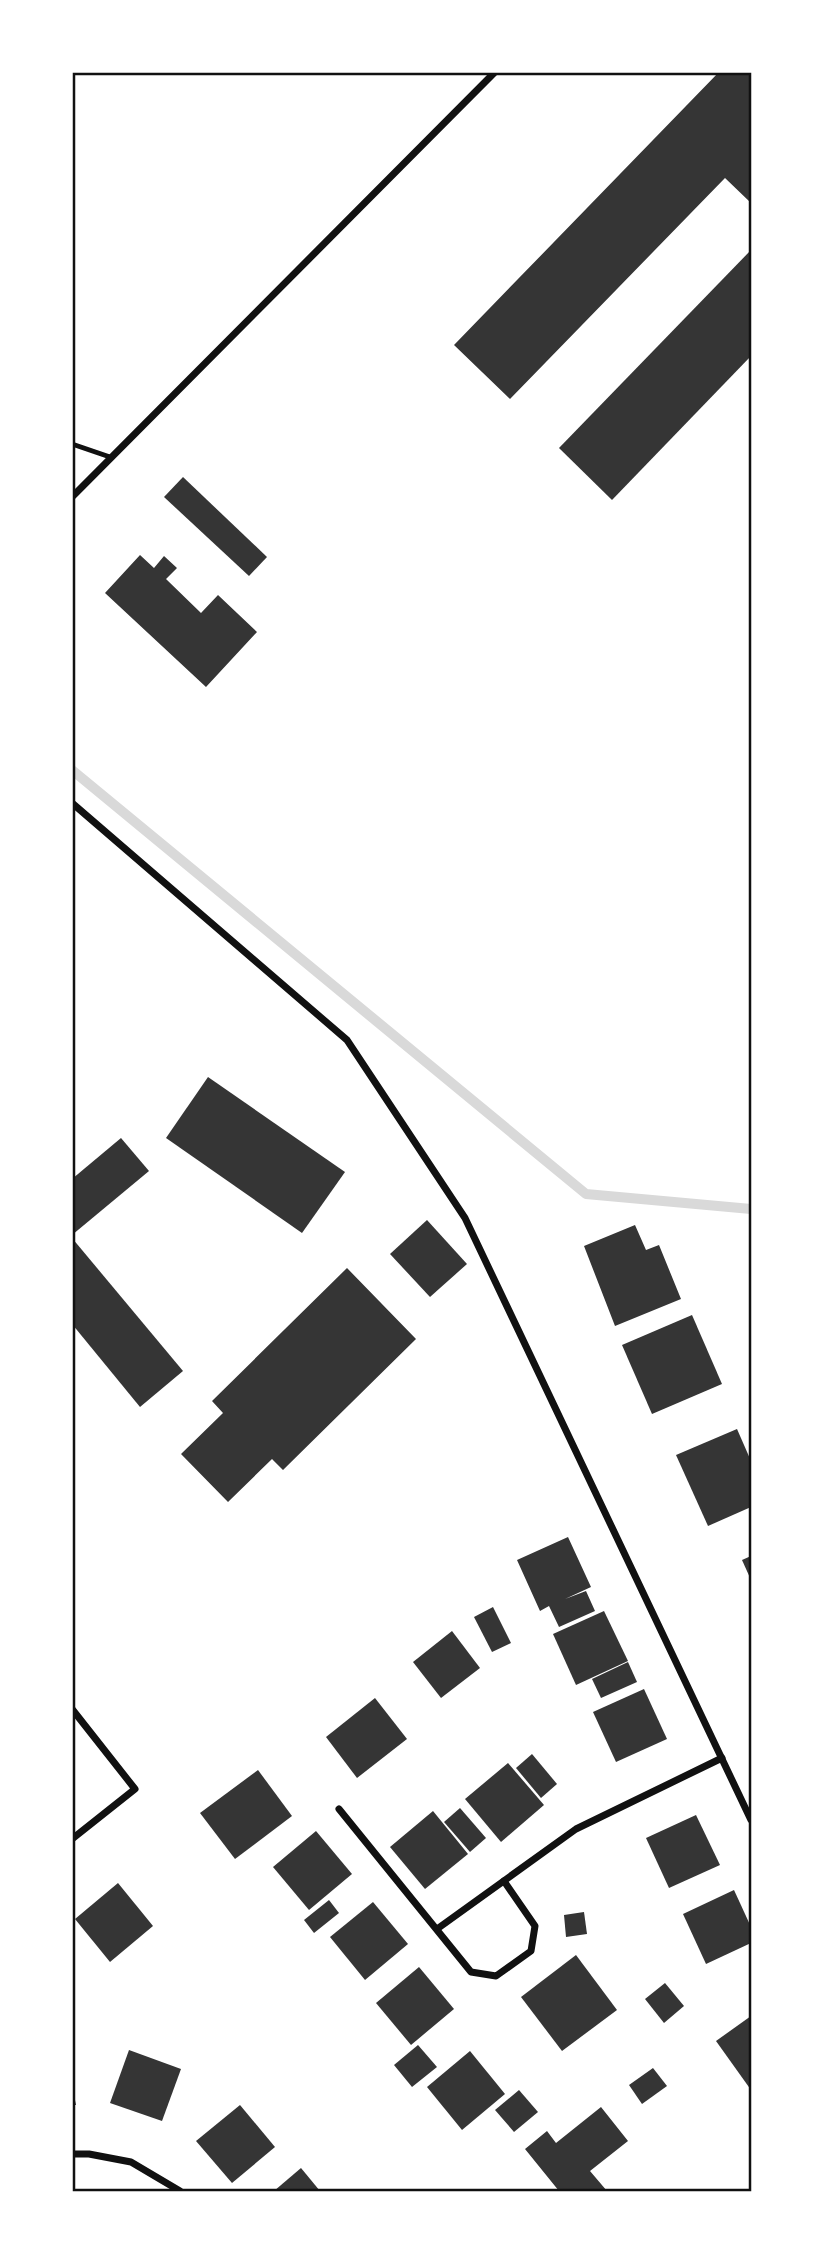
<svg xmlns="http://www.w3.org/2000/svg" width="823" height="2263" font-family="'Noto Serif',serif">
  <rect width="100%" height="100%" fill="#fff"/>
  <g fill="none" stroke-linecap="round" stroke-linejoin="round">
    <!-- stream -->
    <polyline stroke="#d9d9d9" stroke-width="10" points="72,770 586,1194 751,1209"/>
  </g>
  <!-- building -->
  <g fill="#353535">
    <polygon points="719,72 751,72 751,203 725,178 510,399 454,345"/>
    <polygon points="751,250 751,356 612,500 559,448"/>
    <polygon points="183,477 267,557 249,576 164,497"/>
    <polygon points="140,555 154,568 164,556 177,568 166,579 201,613 218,595 257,632 206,687 105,593"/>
    <polygon points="208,1077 345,1172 302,1233 166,1138"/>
    <polygon points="121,1138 149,1171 72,1235 72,1179"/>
    <polygon points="427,1220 467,1264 430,1297 390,1254"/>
    <polygon points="635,1225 646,1250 659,1245 681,1299 615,1326 584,1246"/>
    <polygon points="72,1238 183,1371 140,1407 72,1324"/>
    <polygon points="347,1268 416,1339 283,1470 272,1459 228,1502 181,1454 223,1413 212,1401"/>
    <polygon points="692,1315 722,1384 652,1414 622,1345"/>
    <polygon points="737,1429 751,1461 751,1507 708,1526 676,1455"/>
    <polygon points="568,1537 591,1587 565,1599 586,1591 595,1611 559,1627 549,1606 540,1611 517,1560"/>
    <polygon points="751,1556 751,1580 742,1560"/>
    <polygon points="493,1607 511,1643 492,1652 474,1617"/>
    <polygon points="604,1611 628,1661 576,1685 553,1634"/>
    <polygon points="452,1631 480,1668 441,1698 413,1662"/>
    <polygon points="628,1662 637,1682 601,1698 592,1679"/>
    <polygon points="644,1689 667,1739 616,1762 593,1712"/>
    <polygon points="375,1698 407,1739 357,1778 326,1737"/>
    <polygon points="532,1754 557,1784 541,1798 516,1768"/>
    <polygon points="508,1763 544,1805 501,1842 465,1799"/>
    <polygon points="258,1770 292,1816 235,1859 200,1813"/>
    <polygon points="460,1808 486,1838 470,1852 444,1822"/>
    <polygon points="433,1811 468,1854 425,1889 390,1847"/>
    <polygon points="696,1815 720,1865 669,1888 646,1838"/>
    <polygon points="316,1831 352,1874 309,1910 273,1867"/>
    <polygon points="118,1883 153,1926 110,1962 75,1919"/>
    <polygon points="734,1890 751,1927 751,1943 706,1964 683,1914"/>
    <polygon points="329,1900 339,1913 314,1933 304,1920"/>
    <polygon points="373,1902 408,1944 365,1980 330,1937"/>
    <polygon points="584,1912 587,1934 566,1937 564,1915"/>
    <polygon points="576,1955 617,2010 562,2051 521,1997"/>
    <polygon points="419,1967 454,2009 411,2045 376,2003"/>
    <polygon points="665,1983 684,2006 664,2023 645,1999"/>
    <polygon points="751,2016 751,2090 716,2041"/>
    <polygon points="418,2045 437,2067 412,2087 394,2065"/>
    <polygon points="129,2050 181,2069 162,2121 110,2103"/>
    <polygon points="470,2051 505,2094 462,2130 427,2087"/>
    <polygon points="653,2068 667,2086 642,2104 629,2085"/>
    <polygon points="72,2085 76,2105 72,2105"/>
    <polygon points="519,2090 538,2112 514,2132 495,2110"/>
    <polygon points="240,2105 275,2147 232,2183 196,2141"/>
    <polygon points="601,2107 628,2141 590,2171 607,2191 559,2191 525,2149 547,2131 556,2143"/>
    <polygon points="301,2168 320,2191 274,2191"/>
  </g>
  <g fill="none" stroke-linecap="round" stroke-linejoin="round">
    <!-- service -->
    <polyline stroke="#111" stroke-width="5" points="72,444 110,457"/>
    <!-- minor -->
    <g stroke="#111" stroke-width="7">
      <polyline points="72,497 495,72"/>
      <polyline points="72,803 347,1040 465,1218 751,1820"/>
      <polyline points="72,1709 135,1789 72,1839"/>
      <polyline points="339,1809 471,1972 496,1976 531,1951 535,1926 504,1881"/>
      <polyline points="437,1929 576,1829 722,1758"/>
      <polyline points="72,2154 89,2154 131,2162 180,2191"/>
    </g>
  </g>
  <!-- border -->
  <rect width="823" height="2263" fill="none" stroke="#ffffff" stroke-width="147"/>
  <rect x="74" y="74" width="676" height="2116" fill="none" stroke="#111" stroke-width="2.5"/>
</svg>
